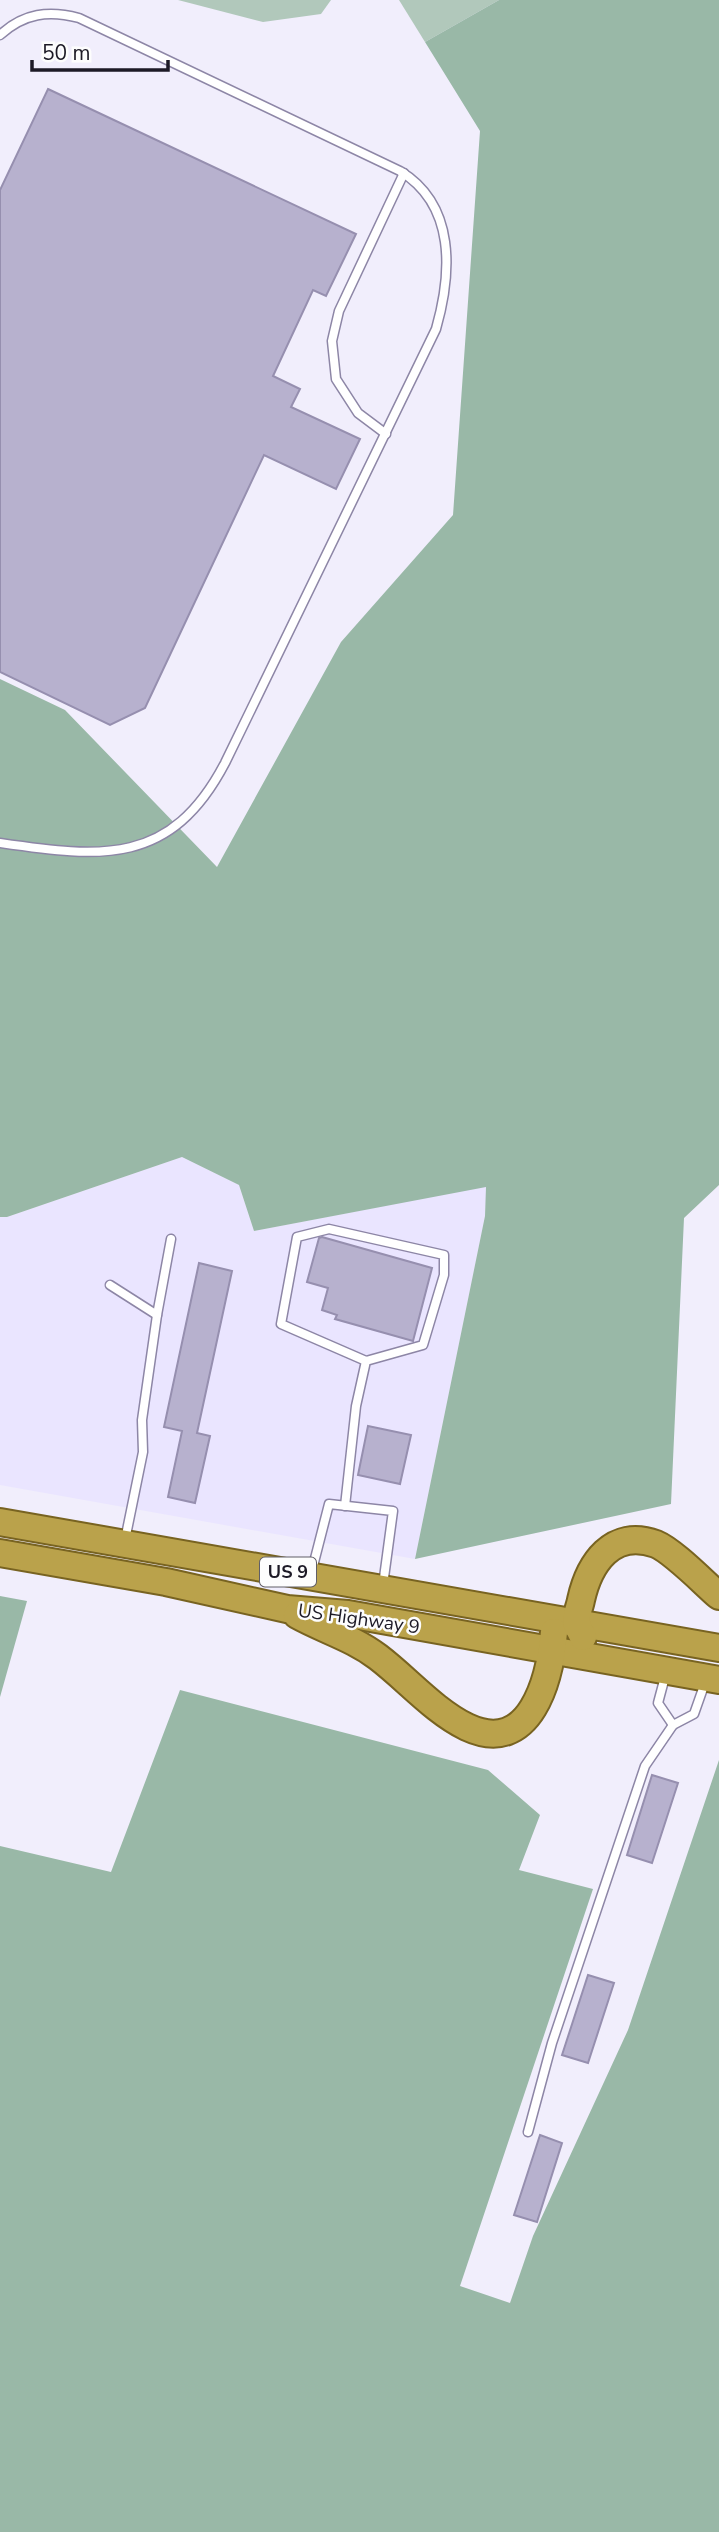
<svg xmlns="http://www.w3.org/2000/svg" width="719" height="2532" font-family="'Nunito Sans',sans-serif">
  <rect width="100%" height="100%" fill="#f1eefc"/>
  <!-- built -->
  <polygon fill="#eae5ff" points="182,1157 239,1185 254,1231 487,1186 485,1216 415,1559 0,1485 0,1217 7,1217"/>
  <!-- green -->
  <g fill="#b1c8bb">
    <polygon points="178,0 331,0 321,14 263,22"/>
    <polygon points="399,0 499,0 425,42"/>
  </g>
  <!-- forest -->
  <g fill="#99b8a7">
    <polygon points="499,0 719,0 719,1185 684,1218 671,1504 415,1559 485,1216 486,1187 254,1231 239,1185 182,1157 7,1217 0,1217 0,679 65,710 217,867 341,642 453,515 480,131 425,42"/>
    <polygon points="0,1596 27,1601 0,1697"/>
    <polygon points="180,1690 488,1770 540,1815 519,1870 593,1889 460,2286 510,2303 533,2236 628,2030 719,1760 719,2532 0,2532 0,1846 111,1872"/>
  </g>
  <!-- building -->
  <g fill="#b7b1ce" stroke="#968faf" stroke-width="2">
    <polygon points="48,89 356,234 326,296 313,290 273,376 300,389 291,407 360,439 336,489 264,455 145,708 110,725 0,672 0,190"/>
    <polygon points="322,1237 432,1268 413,1341 335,1319 337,1315 322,1310 328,1288 307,1282 319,1238"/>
    <polygon points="199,1263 232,1271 197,1433 210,1436 195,1503 168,1497 182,1431 164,1427"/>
    <polygon points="368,1426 411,1435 400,1484 358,1475"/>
    <polygon points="652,1775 678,1783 652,1863 627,1855"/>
    <polygon points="588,1975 614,1983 588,2063 562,2055"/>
    <polygon points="540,2135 562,2143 537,2222 514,2215"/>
  </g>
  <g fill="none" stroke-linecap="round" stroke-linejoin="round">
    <defs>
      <g id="service">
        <path d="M0,35C24,13 49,10 79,18L400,171C456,205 452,273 436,329L225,763C171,866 102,858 0,843"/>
        <polyline points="386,434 358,413 336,379 332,341 339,311 404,173"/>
        <polyline points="110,1285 157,1315"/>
        <polyline points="345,1506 356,1406 366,1361 281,1324 297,1237 329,1229 444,1255 444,1275 423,1345 366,1361"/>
        <polyline points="125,1540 143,1452 142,1420 157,1315 171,1239"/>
        <polyline points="311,1574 329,1504 393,1511 383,1585"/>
        <polyline points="666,1673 658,1703 673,1725 694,1714 706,1680"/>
        <polyline points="528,2132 552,2043 645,1766 673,1725"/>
      </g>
      <g id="trunk">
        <polyline points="0,1522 719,1648"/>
        <polyline points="0,1553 166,1582 287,1609 348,1614 719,1680"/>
        <path d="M297,1615C324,1630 353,1638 378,1657C407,1679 434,1711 467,1727C531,1757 550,1678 554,1632"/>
        <path d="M583,1637C581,1632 577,1626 576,1622C576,1615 580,1606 581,1600C589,1564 612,1528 656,1544C673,1551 704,1583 719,1596"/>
      </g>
    </defs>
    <!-- service casing -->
    <use href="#service" stroke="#8d86a6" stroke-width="11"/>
    <!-- trunk casing -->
    <use href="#trunk" stroke="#786321" stroke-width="30"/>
    <!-- service -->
    <use href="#service" stroke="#fff" stroke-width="8"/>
    <!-- trunk -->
    <use href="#trunk" stroke="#baa24b" stroke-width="26"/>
  </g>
  <g text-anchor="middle" stroke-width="5" stroke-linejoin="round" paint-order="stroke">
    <!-- shield labels -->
    <rect fill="#fdfdfd" stroke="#605e66" stroke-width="2" x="260" y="1557.5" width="56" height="29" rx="5"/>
    <g font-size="18" font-weight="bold" fill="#1d1a26">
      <text x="288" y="1578">US 9</text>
    </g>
    <!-- street labels -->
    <g font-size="19" fill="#1d1a26" stroke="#fdfdfd">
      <text transform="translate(359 1618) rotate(8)" y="7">US Highway 9</text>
    </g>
  </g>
  <!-- scale -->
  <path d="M32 60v10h136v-10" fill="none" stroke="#1d1a26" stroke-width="3.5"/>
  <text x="42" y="60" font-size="21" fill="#1d1a26" stroke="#fdfdfd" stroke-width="5" paint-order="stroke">50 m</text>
</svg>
